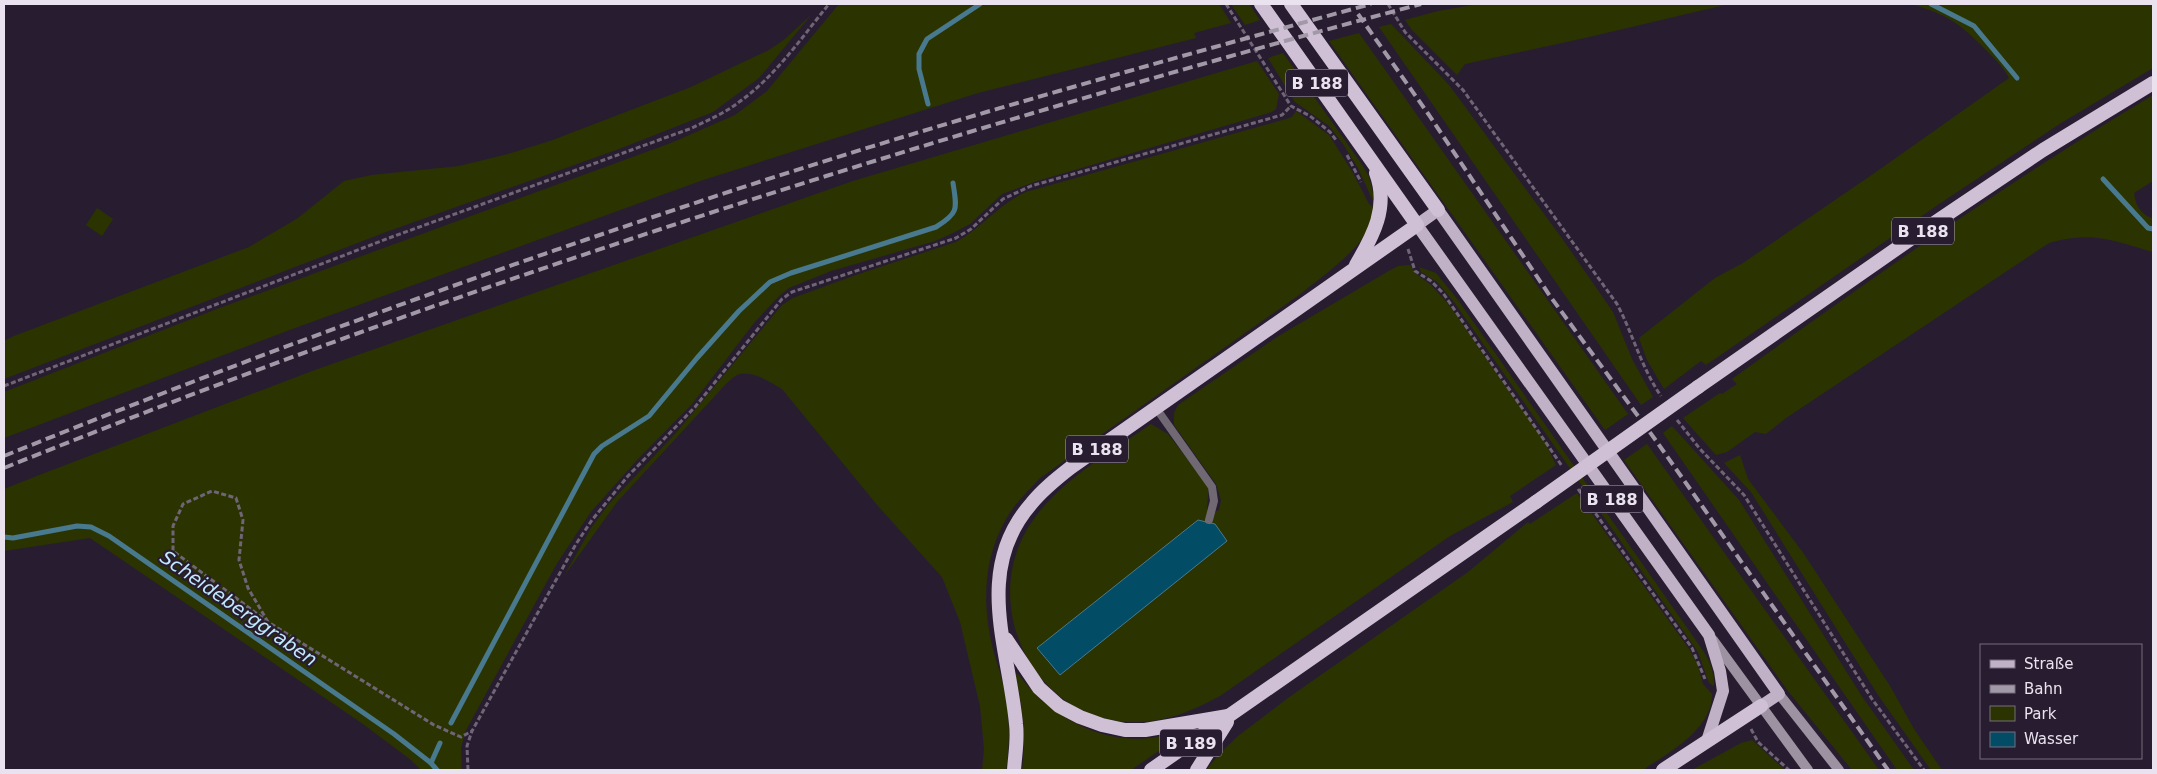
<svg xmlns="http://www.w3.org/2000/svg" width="2157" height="774" font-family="'DejaVu Sans',sans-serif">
  <rect width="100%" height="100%" fill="#281d30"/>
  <!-- green -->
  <g fill="#2b3400">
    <polygon points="839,4 1219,4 1231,23 1194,33 1196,38 978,93 703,180 295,328 4,438 4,392 217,309 671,143 735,115 767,91"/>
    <polygon points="1231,4 1249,4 1260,20 1245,25"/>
    <polygon points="1479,4 1729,4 1589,37 1465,64 1457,75 1412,30 1405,20 1438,11"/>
    <path d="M1911,4H2153V68L2061,123L1942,202L1706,365L1701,361L1664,389L1647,360L1639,338L1715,278L1743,263L1876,172L2009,78C2004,68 1995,59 1987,51C1960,23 1948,15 1911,4Z"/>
    <polygon points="812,14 759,78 713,112 619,149 386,232 4,379 4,341 14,336 249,247 298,218 344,181 372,175 459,166 508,154 550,141 691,87 769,50 785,39"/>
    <polygon points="1391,24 1449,85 1561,237 1613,312 1632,359 1653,397 1641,405 1379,27"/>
    <polygon points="1359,33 1628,414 1605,430 1329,41"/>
    <polygon points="1283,53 1363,166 1369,177 1375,200 1372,199 1358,168 1343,144 1329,126 1295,102 1268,58"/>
    <polygon points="1257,61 1279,94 1276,109 1272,112 1037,181 1002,194 970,224 953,233 935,241 831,271 789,288 779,296 754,323 692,404 636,461 590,513 556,565 465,732 461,749 462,770 421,770 411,760 363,724 90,538 4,551 4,489 42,474 312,371 853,181"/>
    <path d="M2153,95V181L2134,193C2136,207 2140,213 2153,219V252C2110,240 2094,231 2049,243L1786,418L1766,434L1755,432L1727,452L1716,455L1683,418L1720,393L1722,394L1737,384L1732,379C1869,280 2008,182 2153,95Z"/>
    <path d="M1296,111L1329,135L1353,173L1369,204L1375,208C1373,214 1372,221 1369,227C1360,250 1319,279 1299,295L1040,478C1028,491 1014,504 1006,519C982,561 982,608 994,653C999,670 1005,688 1007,705C1010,727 1009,749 1006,770H982L984,749L980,706L960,622L942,577L878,506L782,389C770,382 751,369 737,375C733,377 728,382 725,385L617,502L564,576L591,528L608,505L675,434L782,305L793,298L856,275L956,242C982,228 999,204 1026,192L1286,119L1292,117Z"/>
    <polygon points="97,208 113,219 102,236 86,225"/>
    <path d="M1410,265L1415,273L1431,285L1449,305L1545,442L1556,465L1510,496L1513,502L1450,536L1220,696C1194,710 1169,721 1138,722C1036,725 976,606 1031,523C1060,480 1110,453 1151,424L1168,434L1209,487L1207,507L1208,512L1213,513L1219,510L1221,500L1216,484L1174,425V413L1178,405L1277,337L1387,272L1398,266Z"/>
    <path d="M1419,267L1436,273L1458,300L1704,652C1711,664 1714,672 1714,686L1709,683L1698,652L1454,302L1437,282L1421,272Z"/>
    <polygon points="1672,426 1739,500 1861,695 1914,770 1897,770 1663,433"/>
    <polygon points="1647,444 1879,770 1852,770 1788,691 1624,460"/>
    <polygon points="1740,455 1748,479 1804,554 1890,686 1914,729 1942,770 1931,770 1878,695 1751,492 1724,463"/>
    <path d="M1577,493L1689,649L1697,663L1703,684L1712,694C1712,730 1669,752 1643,770H1206L1221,752L1238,736L1288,698L1468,572L1528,522L1530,524Z"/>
    <path d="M1018,674C1049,715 1098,744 1151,738C1165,736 1184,726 1195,726L1131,770H1022C1026,738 1023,707 1015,675Z"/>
    <polygon points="1752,740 1785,770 1692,770 1741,743"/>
  </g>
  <!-- water -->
  <polygon fill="#034c66" stroke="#48798f" points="1198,520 1215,524 1227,541 1060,675 1037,648"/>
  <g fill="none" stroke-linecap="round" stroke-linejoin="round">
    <!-- stream -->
    <g stroke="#48798f" stroke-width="5">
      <polyline points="1931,4 1974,26 2017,78"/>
      <polyline points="928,104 919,69 919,54 927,39 980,4"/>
      <polyline points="2103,179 2148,228 2153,229"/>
      <polyline points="4,537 13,538 77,526 91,527 109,536 394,734 431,763 437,770"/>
      <path d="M451,723L594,454L602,446L649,416L697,358L739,311L770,282L791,273L936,227C959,213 957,209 953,183"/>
      <polyline points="431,763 440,743"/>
    </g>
    <!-- path -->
    <g stroke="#6f6576" stroke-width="3" stroke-dasharray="5 2.5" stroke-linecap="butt">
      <polyline points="1226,4 1291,106 1310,116 1330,132 1336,140"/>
      <path d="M1388,4L1405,32L1463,90L1617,304C1633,334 1641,367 1661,396"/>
      <polyline points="1347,155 1361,182"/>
      <polyline points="1408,249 1415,271 1431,281 1443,293 1562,466"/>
      <path d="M4,386L389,238L692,128C708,120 725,113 739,102C775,77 802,37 829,4"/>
      <polyline points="1677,420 1700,449 1744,495 1872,699 1924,770"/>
      <polyline points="1578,489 1692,648 1705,679"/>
      <polyline points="268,622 248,588 239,560 243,520 236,498 212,491 183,504 173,526 173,551 268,622 434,725 461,737 472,731"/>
      <polyline points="1751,729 1758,742 1789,770"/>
      <polyline points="468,770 467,746 472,731 576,544 592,520 628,476 695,407 782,299 792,292 956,238 971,229 1003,199 1031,186 1282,115 1291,106"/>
    </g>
    <!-- service -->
    <polyline stroke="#706973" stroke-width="8" points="1156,408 1212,487 1214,501 1209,520"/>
    <!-- secondary -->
    <g stroke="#9d92a1" stroke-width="10">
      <polyline points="1713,640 1808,770"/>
      <polyline points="1779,694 1839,770"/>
    </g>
    <!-- primary -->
    <polyline stroke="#c0b1c6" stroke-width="12" points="1707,741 1723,691 1720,671 1709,635 1417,225 1438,210 1779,694 1761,706"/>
    <!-- trunk -->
    <g stroke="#d0c0d6" stroke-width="14">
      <polyline points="1291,4 1438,210"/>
      <path d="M1356,265C1373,236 1389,207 1376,173"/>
      <polyline points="1698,387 1909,240 2043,150 2153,83"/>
      <polyline points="1006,639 1039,688 1059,706 1080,717 1102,725 1125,730 1145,730 1228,716"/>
      <path d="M1014,770C1015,755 1018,740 1016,724C1009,648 973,571 1031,504C1042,490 1056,479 1070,468L1417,225L1261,4"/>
      <polyline points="1151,770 1536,502"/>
      <polyline points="1197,770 1227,722"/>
      <polyline points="1663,770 1761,706"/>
    </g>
    <!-- rail -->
    <g stroke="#a198a8" stroke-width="4" stroke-dasharray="10 5" stroke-linecap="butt">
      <polyline points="1358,14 1429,115 1550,296 1657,442 1888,770"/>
      <path d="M4,456C234,363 468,278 704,200C924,127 1148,65 1371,4"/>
      <path d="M4,468C466,282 939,133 1421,4"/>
    </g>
    <!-- trunk-bridge -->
    <polyline stroke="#d0c0d6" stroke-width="14" points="1536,502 1698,387"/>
  </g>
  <g text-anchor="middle" stroke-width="4.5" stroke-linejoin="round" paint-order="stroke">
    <!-- shield labels -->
    <g fill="#281d30" stroke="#b0a7b6" stroke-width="1">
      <rect x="1286" y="69.5" width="62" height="27" rx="4"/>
      <rect x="1892" y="217.5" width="62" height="27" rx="4"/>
      <rect x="1066" y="435.5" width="62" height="27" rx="4"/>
      <rect x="1581" y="485.5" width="62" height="27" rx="4"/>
      <rect x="1160" y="729.5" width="62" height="27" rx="4"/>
    </g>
    <g font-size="16" font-weight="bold" fill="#eae2ef">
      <text x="1317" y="89">B 188</text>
      <text x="1923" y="237">B 188</text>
      <text x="1097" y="455">B 188</text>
      <text x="1612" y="505">B 188</text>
      <text x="1191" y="749">B 189</text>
    </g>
    <!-- water labels -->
    <g font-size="19" font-style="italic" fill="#c2eafe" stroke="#281d30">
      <text transform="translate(239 608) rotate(35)" y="7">Scheideberggraben</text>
    </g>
  </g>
  <!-- border -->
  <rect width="2157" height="774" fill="none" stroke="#eae2ef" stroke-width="10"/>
  <!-- legend -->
  <rect x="1980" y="644" width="162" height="115" fill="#281d30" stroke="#766c7c"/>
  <rect x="1990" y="660" width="25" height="8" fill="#c0b1c6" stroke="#766c7c"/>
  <text x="2024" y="669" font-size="15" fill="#eae2ef">Straße</text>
  <rect x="1990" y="685" width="25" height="8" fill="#a198a8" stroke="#766c7c"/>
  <text x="2024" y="694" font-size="15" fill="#eae2ef">Bahn</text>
  <rect x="1990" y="706" width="25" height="15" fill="#2b3400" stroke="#766c7c"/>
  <text x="2024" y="719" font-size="15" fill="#eae2ef">Park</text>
  <rect x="1990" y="732" width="25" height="15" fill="#034c66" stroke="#766c7c"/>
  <text x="2024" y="744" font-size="15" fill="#eae2ef">Wasser</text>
</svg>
